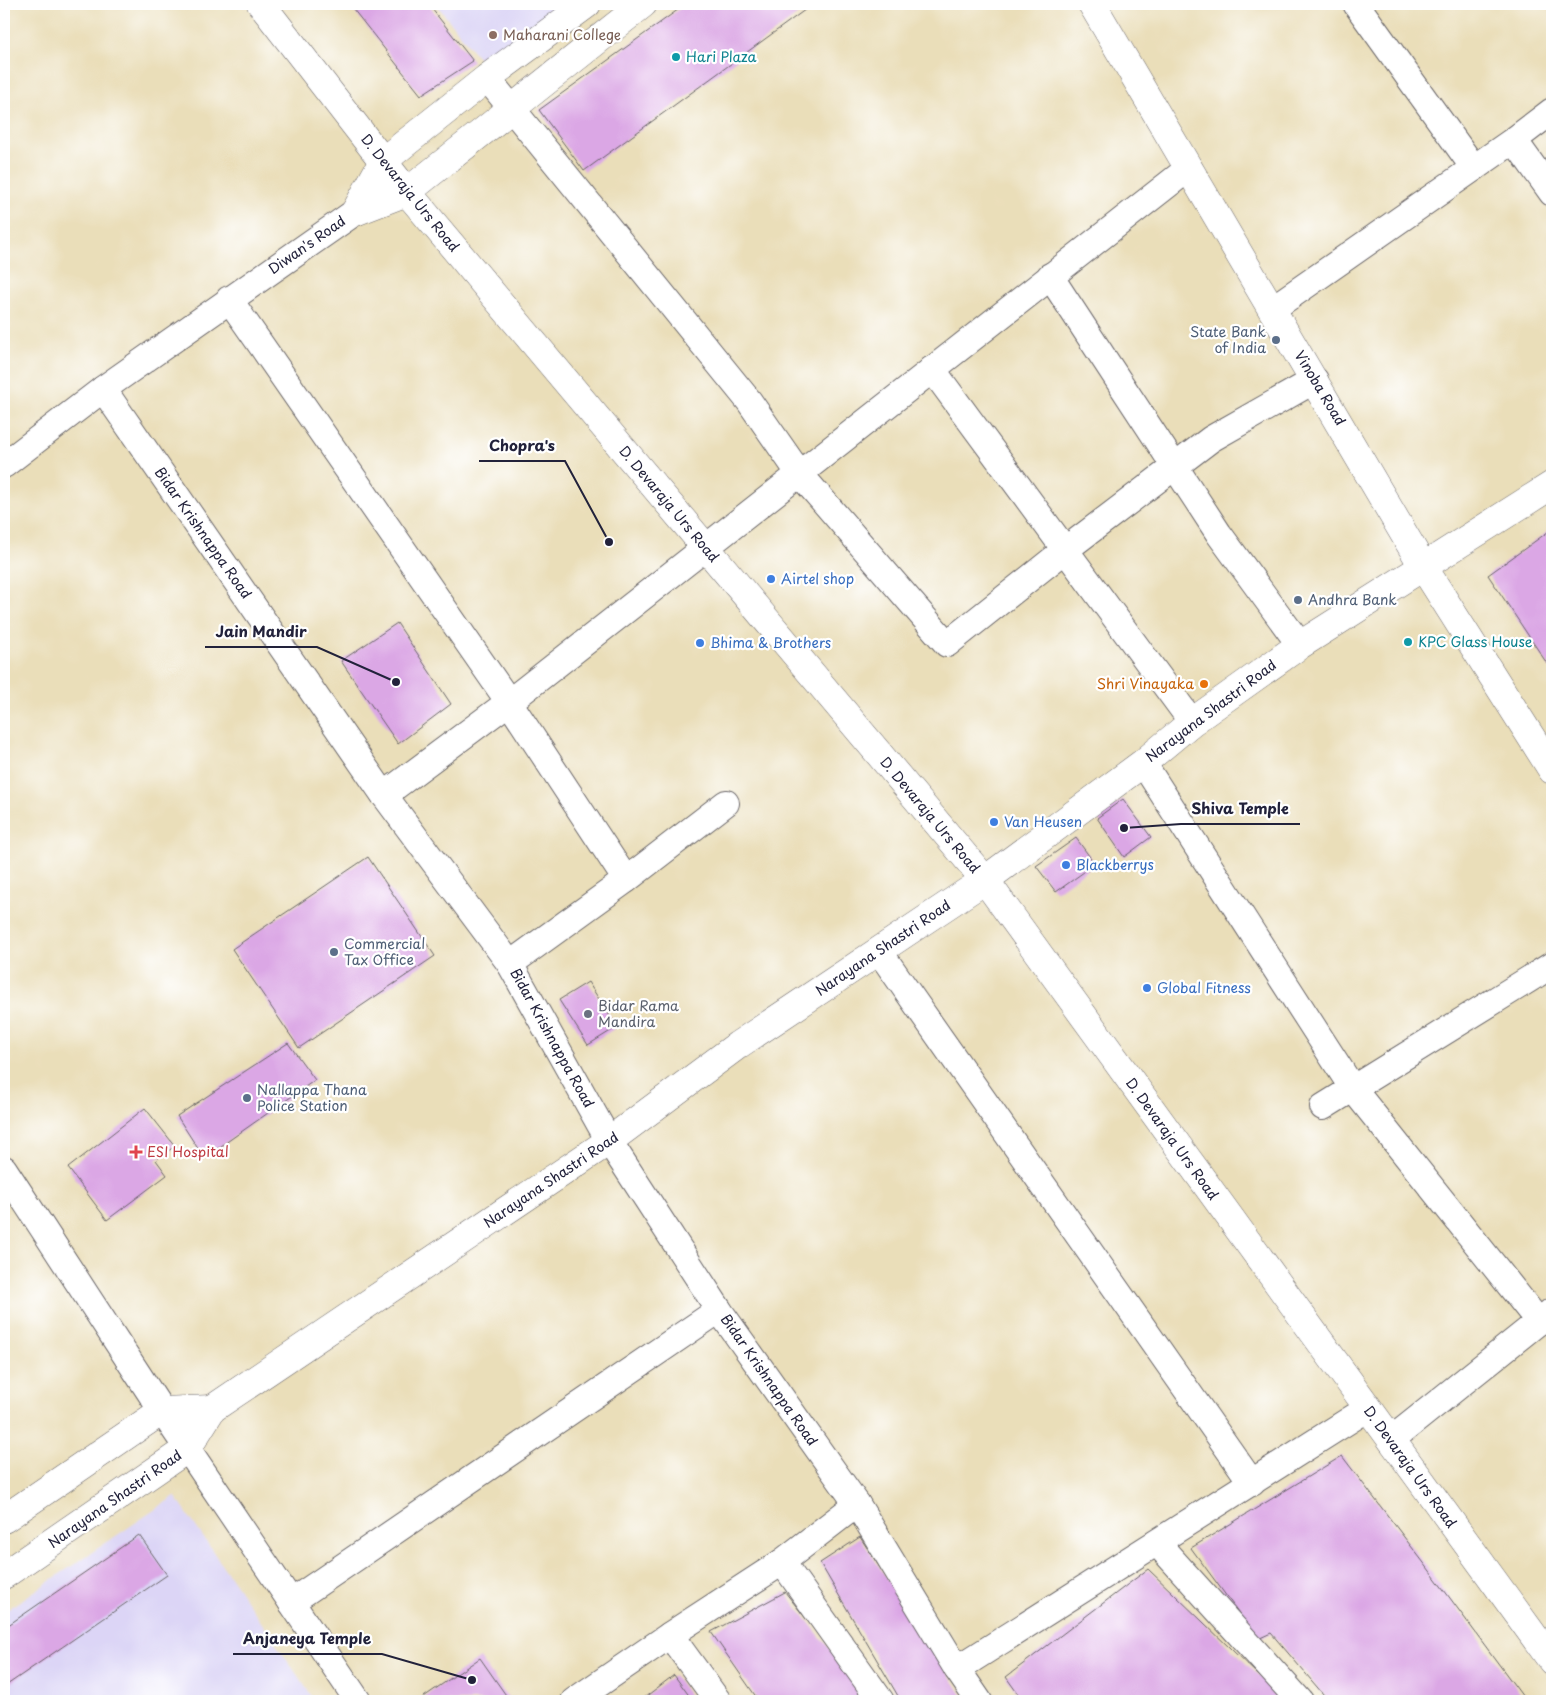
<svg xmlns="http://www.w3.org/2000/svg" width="1556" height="1705" font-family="'Playpen Sans',sans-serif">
  <rect width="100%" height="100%" fill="#fff"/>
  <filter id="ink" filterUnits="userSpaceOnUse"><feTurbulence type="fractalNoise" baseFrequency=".02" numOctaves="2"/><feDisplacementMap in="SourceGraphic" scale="10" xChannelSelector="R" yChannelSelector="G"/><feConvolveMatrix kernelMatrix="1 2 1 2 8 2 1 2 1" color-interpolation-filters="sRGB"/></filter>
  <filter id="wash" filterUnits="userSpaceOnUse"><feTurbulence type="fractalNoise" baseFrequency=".0096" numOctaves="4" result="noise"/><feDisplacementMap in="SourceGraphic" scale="20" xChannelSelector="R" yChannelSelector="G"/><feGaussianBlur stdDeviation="1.12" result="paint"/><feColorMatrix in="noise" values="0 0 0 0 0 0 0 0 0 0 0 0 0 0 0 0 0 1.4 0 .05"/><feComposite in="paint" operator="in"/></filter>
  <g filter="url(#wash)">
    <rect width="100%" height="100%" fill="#eadeb9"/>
    <!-- built -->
    <g fill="#dcd5f6">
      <polygon points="436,4 568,4 485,66"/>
      <polygon points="175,1496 315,1701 4,1701 4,1612"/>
    </g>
    <g id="blocks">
      <!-- building -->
      <g fill="#dba7e5">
        <polygon points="349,4 428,4 473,61 421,95"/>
        <polygon points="686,4 813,4 584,171 539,110"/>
        <polygon points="1552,529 1552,671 1488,575"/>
        <polygon points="397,623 451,704 398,744 341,661"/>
        <polygon points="1123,799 1151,837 1124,857 1097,818"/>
        <polygon points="1076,838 1095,864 1056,892 1036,866"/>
        <polygon points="368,857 435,956 299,1048 232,949"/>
        <polygon points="588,982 617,1027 588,1045 559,1000"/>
        <polygon points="288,1043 315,1080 204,1158 177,1116"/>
        <polygon points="145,1108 175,1146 156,1160 167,1175 107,1220 68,1168"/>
        <polygon points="1342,1456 1427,1567 1526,1701 1329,1701 1271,1633 1258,1639 1191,1548"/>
        <polygon points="139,1535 167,1575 4,1687 4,1628"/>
        <polygon points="860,1537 966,1701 901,1701 820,1563"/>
        <polygon points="1148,1569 1285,1701 1023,1701 1006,1677"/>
        <polygon points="785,1592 833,1653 868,1701 759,1701 711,1632"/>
        <polygon points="480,1658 510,1701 418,1701"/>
        <polygon points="674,1675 693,1701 640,1701"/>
      </g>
    </g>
  </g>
  <g filter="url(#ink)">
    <use href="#blocks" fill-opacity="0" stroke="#686467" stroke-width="1"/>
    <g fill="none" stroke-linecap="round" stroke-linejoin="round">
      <defs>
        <g id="minor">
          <polyline points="1356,4 1474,168"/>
          <polyline points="487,78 749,401 799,473 947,644 1065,550 1211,439 1315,380"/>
          <polyline points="1514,140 1552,193"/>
          <polyline points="1050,276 1219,534 1300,645"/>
          <polyline points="229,299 509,702 626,880"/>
          <polyline points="1272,309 1514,140 1552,111"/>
          <polyline points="932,369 1192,722"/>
          <polyline points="103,389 384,795 510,964 609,1141 719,1310 857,1504 957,1669 979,1701"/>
          <polyline points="4,465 103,389 355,212"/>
          <polyline points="1143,763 1353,1089 1539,1322"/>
          <polyline points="384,795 509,702 1189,168"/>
          <polyline points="879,951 1252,1483"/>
          <polyline points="510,964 626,880 726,803"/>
          <polyline points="1323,1107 1552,965"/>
          <polyline points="4,1169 162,1411 358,1701"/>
          <polyline points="1391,1440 1552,1311"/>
          <polyline points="1157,1543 1300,1701"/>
          <polyline points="782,1562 881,1701"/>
          <polyline points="291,1602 719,1310"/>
          <polyline points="670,1635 718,1701"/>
          <polyline points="957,1669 1367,1409"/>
          <polyline points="574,1701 670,1635 782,1562 857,1504"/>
        </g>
        <g id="tertiary">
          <polyline points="261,4 407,192 985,880 1552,1661"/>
          <polyline points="1092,4 1424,568 1552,770"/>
          <polyline points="355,212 407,192 643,4"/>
          <polyline points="355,212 383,161 487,78 587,4"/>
          <polyline points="4,1519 162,1411 212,1409"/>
          <polyline points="4,1575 187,1449 212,1409 609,1141 738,1045 985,880 1143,763 1192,722 1300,645 1552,485"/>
        </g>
      </defs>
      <!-- minor casing -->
      <use href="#minor" stroke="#686467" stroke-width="28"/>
      <!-- tertiary casing -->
      <use href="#tertiary" stroke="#686467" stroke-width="29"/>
      <!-- minor -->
      <use href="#minor" stroke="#fff" stroke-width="26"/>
      <!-- tertiary -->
      <use href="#tertiary" stroke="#fff" stroke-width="28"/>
    </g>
  </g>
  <!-- markers -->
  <circle fill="#8d6e63" stroke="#fff" stroke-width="2" cx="493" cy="35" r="5"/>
  <g fill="#0f9aa8" stroke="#fff" stroke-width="2">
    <circle cx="676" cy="57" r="5"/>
    <circle cx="1408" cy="642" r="5"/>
  </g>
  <g fill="#5c6f8a" stroke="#fff" stroke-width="2">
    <circle cx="1276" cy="340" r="5"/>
    <circle cx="1298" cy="600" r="5"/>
    <circle cx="334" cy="952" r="5"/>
    <circle cx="247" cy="1098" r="5"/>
  </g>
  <g fill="#3f7fe0" stroke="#fff" stroke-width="2">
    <circle cx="771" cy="579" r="5"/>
    <circle cx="700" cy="643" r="5"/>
    <circle cx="994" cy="822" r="5"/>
    <circle cx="1066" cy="865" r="5"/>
    <circle cx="1147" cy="988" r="5"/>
  </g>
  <circle fill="#e8710a" stroke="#fff" stroke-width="2" cx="1204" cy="684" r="5"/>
  <circle fill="#6b7280" stroke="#fff" stroke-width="2" cx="588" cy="1014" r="5"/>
  <path fill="#e0444e" stroke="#fff" stroke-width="2" d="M133.5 1144.5h5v5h5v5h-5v5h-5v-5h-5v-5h5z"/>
  <g text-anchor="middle" stroke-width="4.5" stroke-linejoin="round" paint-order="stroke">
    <!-- education labels -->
    <g font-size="14" fill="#785e54" stroke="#fff" text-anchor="start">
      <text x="503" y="40">Maharani College</text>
    </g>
    <!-- culture labels -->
    <g font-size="14" fill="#0d838f" stroke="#fff" text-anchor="start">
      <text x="686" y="62">Hari Plaza</text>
      <text x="1418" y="647">KPC Glass House</text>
    </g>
    <!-- street labels -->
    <g font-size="14" fill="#22223b" stroke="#fff">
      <text transform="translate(410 193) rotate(51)" y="5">D. Devaraja Urs Road</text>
      <text transform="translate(307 245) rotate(-35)" y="5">Diwan's Road</text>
      <text transform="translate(1320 388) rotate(59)" y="5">Vinoba Road</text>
      <text transform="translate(669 504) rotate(50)" y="5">D. Devaraja Urs Road</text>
      <text transform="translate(203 533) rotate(55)" y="5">Bidar Krishnappa Road</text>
      <text transform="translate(1211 711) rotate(-37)" y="5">Narayana Shastri Road</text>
      <text transform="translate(930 815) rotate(50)" y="5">D. Devaraja Urs Road</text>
      <text transform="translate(883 948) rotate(-34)" y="5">Narayana Shastri Road</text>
      <text transform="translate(552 1038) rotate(61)" y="5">Bidar Krishnappa Road</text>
      <text transform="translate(1172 1139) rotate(54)" y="5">D. Devaraja Urs Road</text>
      <text transform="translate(551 1180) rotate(-34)" y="5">Narayana Shastri Road</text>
      <text transform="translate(769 1380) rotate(55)" y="5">Bidar Krishnappa Road</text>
      <text transform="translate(1410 1467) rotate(54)" y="5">D. Devaraja Urs Road</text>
      <text transform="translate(115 1499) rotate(-35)" y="5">Narayana Shastri Road</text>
    </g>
    <!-- service labels -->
    <g font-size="14" fill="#4e5e75" stroke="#fff" text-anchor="start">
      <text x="1266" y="337" text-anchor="end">State Bank<tspan x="1266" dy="16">of India</tspan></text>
      <text x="1308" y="605">Andhra Bank</text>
      <text x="344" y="949">Commercial<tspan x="344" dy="16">Tax Office</tspan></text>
      <text x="257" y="1095">Nallappa Thana<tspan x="257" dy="16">Police Station</tspan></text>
    </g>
    <!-- shop labels -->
    <g font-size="14" fill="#366cbe" stroke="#fff" text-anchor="start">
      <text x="781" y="584">Airtel shop</text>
      <text x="710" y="648">Bhima &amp; Brothers</text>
      <text x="1004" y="827">Van Heusen</text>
      <text x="1076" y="870">Blackberrys</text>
      <text x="1157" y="993">Global Fitness</text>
    </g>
    <!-- food labels -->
    <g font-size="14" fill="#c56008" stroke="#fff" text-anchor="end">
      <text x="1194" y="689">Shri Vinayaka</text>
    </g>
    <!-- worship labels -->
    <g font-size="14" fill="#5b616d" stroke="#fff" text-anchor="start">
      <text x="598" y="1011">Bidar Rama<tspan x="598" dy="16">Mandira</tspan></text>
    </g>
    <!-- health labels -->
    <g font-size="14" fill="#be3a42" stroke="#fff" text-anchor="start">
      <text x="147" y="1157">ESI Hospital</text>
    </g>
  </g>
  <!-- callouts -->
  <path fill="none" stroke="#22223b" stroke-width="2" d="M609 542L565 461H479M396 682L317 647H205M1124 828L1181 824H1300M472 1680L382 1654H233"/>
  <g fill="#22223b" stroke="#fff" stroke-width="2">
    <circle cx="609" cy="542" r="5"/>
    <circle cx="396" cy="682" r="5"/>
    <circle cx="1124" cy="828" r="5"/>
    <circle cx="472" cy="1680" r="5"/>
  </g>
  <g font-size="15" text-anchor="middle" font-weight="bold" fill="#22223b" stroke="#fff" stroke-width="4.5" stroke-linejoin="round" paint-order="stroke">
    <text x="522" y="451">Chopra's</text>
    <text x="261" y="637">Jain Mandir</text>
    <text x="1240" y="814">Shiva Temple</text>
    <text x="307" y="1644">Anjaneya Temple</text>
  </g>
  <!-- margin -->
  <rect width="1556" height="1705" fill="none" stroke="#fff" stroke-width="20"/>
</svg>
